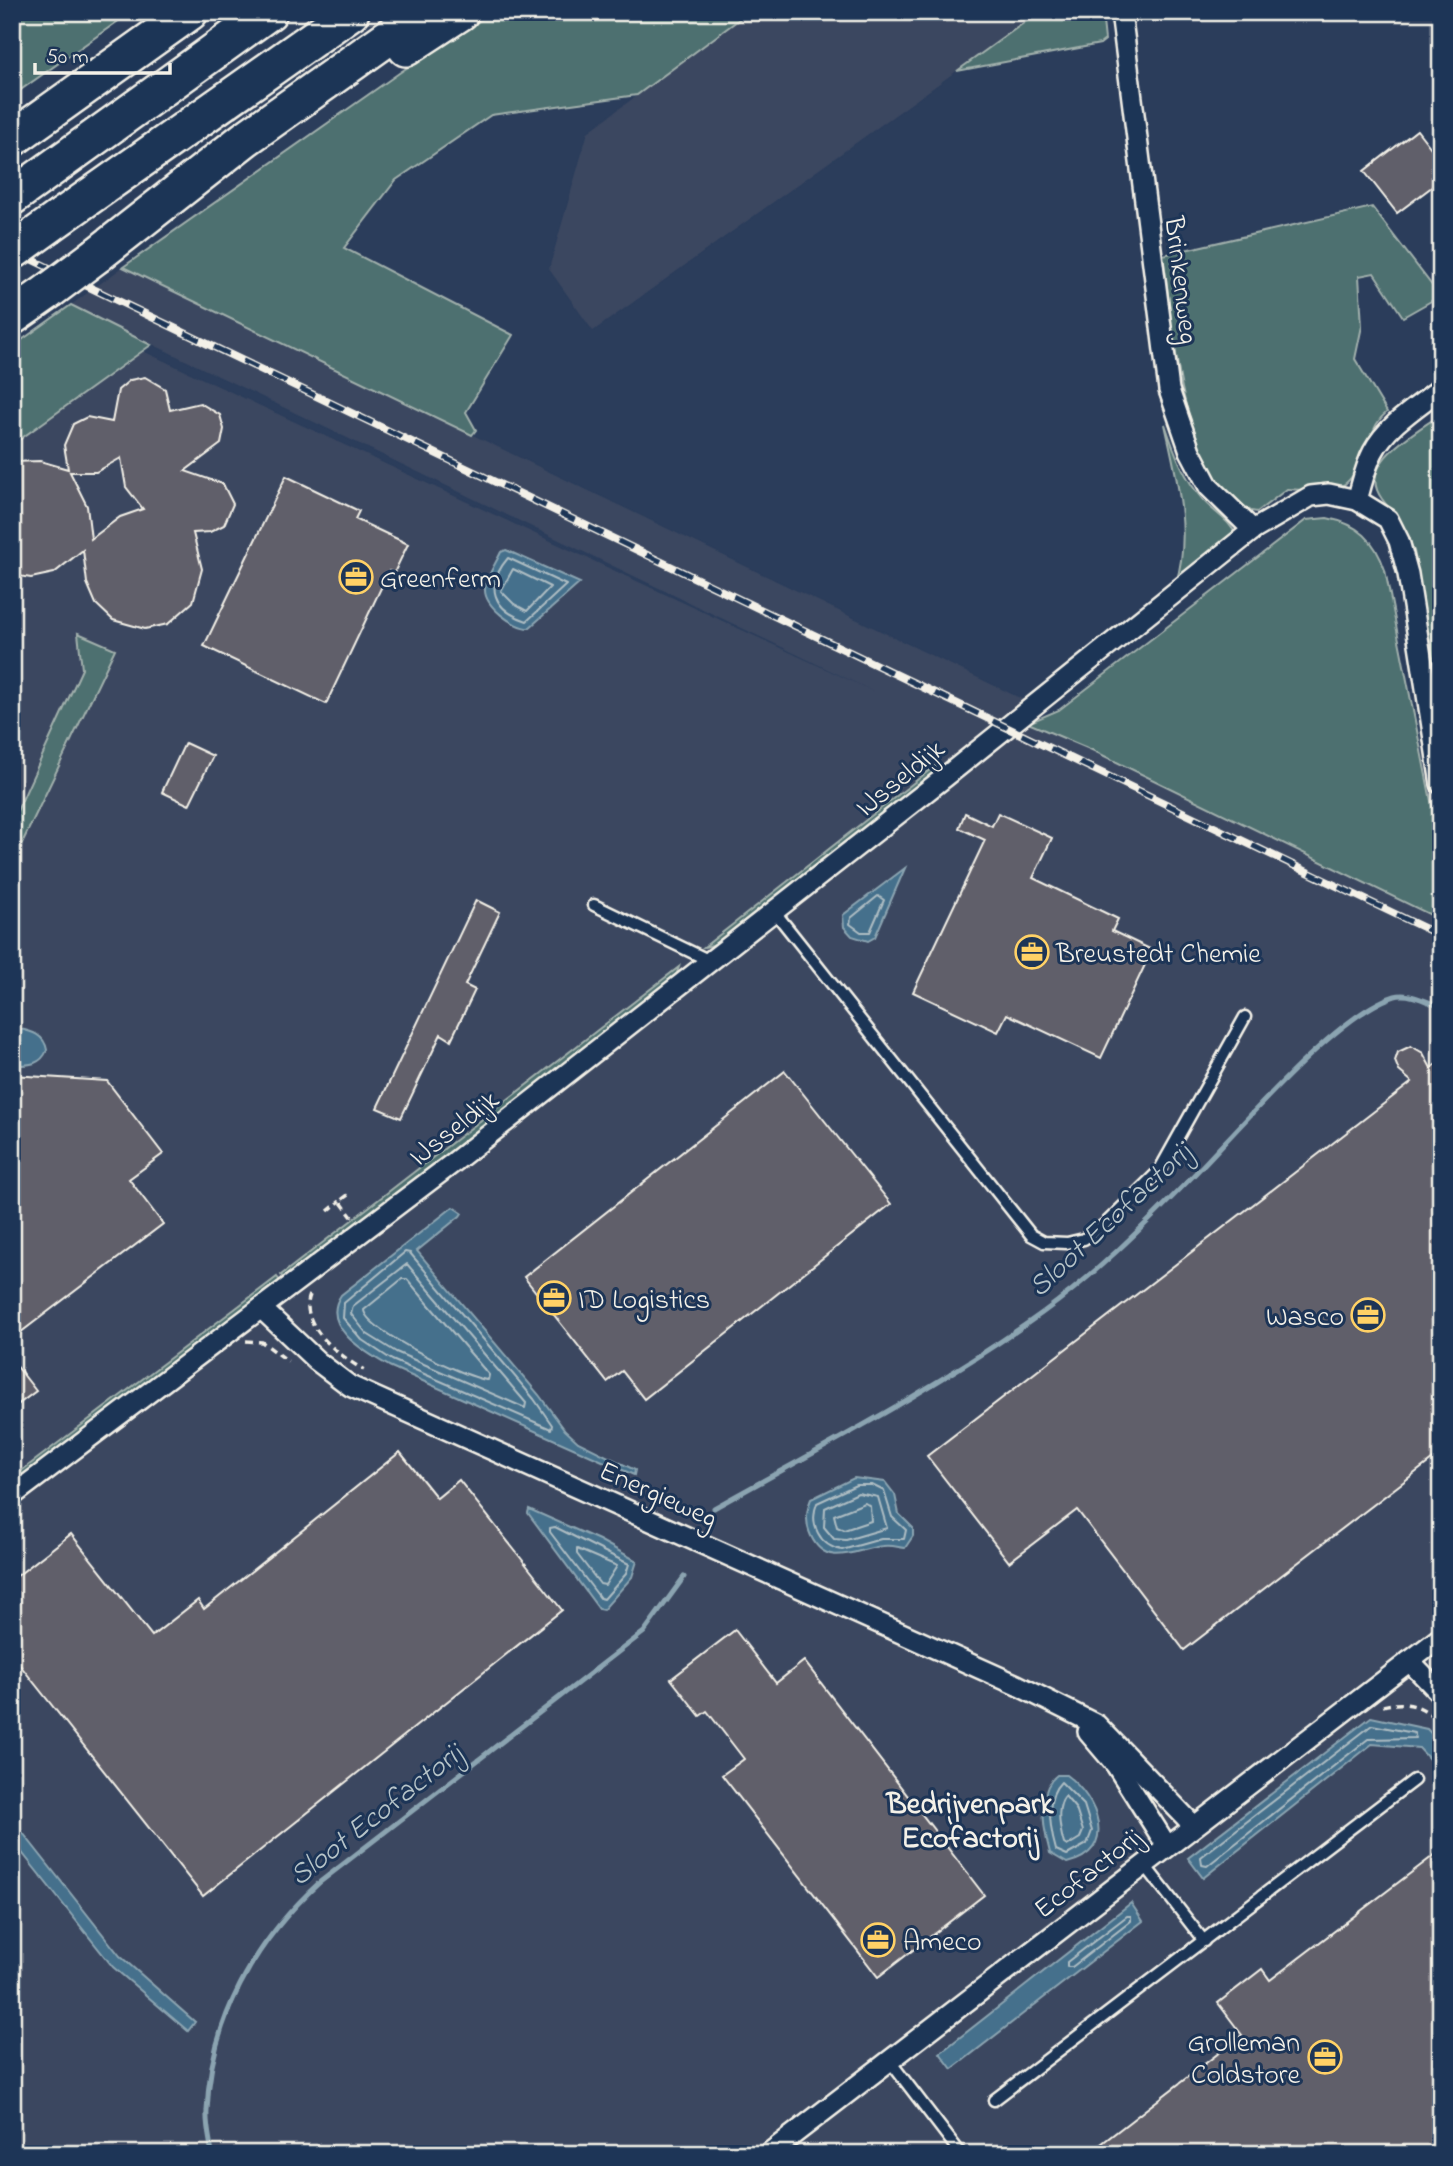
<svg xmlns="http://www.w3.org/2000/svg" width="1453" height="2166" font-family="'Indie Flower',sans-serif">
  <rect width="100%" height="100%" fill="#2b3d5b"/>
  <filter id="ink" filterUnits="userSpaceOnUse"><feTurbulence type="fractalNoise" baseFrequency=".0143" numOctaves="2"/><feDisplacementMap in="SourceGraphic" scale="14" xChannelSelector="R" yChannelSelector="G"/><feConvolveMatrix kernelMatrix="1 2 1 2 8 2 1 2 1" color-interpolation-filters="sRGB"/></filter>
  <g filter="url(#ink)">
    <!-- built -->
    <g fill="#3b4760">
      <polygon points="749,12 1039,12 593,331 549,269 588,132"/>
      <polygon points="123,267 1026,701 1028,723 1092,750 1441,920 1441,2154 12,2154 12,414 119,340 875,692 71,305"/>
    </g>
    <!-- green -->
    <g fill="#4e6f70" stroke="#a1b0ac" stroke-width="2">
      <polygon points="12,12 131,12 12,96"/>
      <polygon points="493,12 749,12 637,95 491,115 396,180 344,248 513,335 466,412 476,430 472,435 123,267 402,71"/>
      <polygon points="1039,12 1102,12 1105,40 1100,44 957,71"/>
      <path d="M1372,207L1440,296L1403,317L1374,273L1359,276L1362,326L1355,359L1387,412C1377,420 1374,429 1370,440C1347,495 1344,492 1287,489L1257,512L1251,511C1237,501 1222,489 1213,474C1178,420 1172,320 1163,255Z"/>
      <polygon points="71,305 151,345 12,445 12,347"/>
      <path d="M1441,414V705L1414,551C1406,530 1396,517 1382,499C1355,463 1417,432 1441,414Z"/>
      <path d="M1165,424C1174,451 1184,479 1204,501C1215,513 1231,521 1237,537L1176,583C1192,531 1176,476 1165,424Z"/>
      <path d="M1327,518C1359,524 1375,540 1385,570L1441,851V920L1092,750L1028,723L1059,710L1306,520Z"/>
      <polygon points="78,633 115,649 12,864 12,822 82,669"/>
      <path d="M935,766L938,770C890,812 761,938 704,947Z"/>
      <polygon points="679,967 675,978 284,1280 281,1275"/>
      <polygon points="277,1277 281,1282 12,1485 12,1478"/>
    </g>
    <!-- water -->
    <g fill="#45708c" stroke="#8ba4b1" stroke-width="2">
      <path d="M506,550L580,583L529,628C514,628 484,606 485,589C486,577 496,563 501,552Z"/>
      <polygon points="905,868 875,937 868,941 852,936 844,927 843,915"/>
      <path d="M12,1027C28,1031 44,1032 47,1050C41,1066 27,1065 12,1065Z"/>
      <path d="M453,1207L462,1213L460,1216L417,1251L539,1395L565,1430L578,1442L635,1470L634,1475L389,1366C367,1353 319,1327 341,1295Z"/>
      <path d="M854,1478L885,1482L895,1495L899,1514L913,1528V1536L905,1548C898,1547 891,1545 883,1546C857,1548 827,1570 811,1536C805,1523 806,1511 811,1499Z"/>
      <polygon points="529,1509 599,1540 637,1561 632,1577 603,1610 599,1609 528,1513"/>
      <polygon points="1371,1717 1427,1729 1441,1744 1441,1772 1419,1748 1372,1744 1203,1878 1188,1858"/>
      <path d="M1057,1775H1066C1098,1798 1119,1851 1067,1863L1050,1853C1044,1831 1036,1791 1057,1775Z"/>
      <polygon points="12,1819 120,1956 195,2022 188,2031 113,1967 12,1840"/>
      <polygon points="1131,1903 1143,1921 952,2069 940,2053"/>
    </g>
    <g fill="none" stroke-linecap="round" stroke-linejoin="round">
      <!-- shore -->
      <g stroke="#aebdc3" stroke-width="2">
        <path d="M508,558L566,585L527,621C493,610 484,586 508,558Z"/>
        <polygon points="513,569 550,587 527,611 514,604 501,591"/>
        <polygon points="878,896 884,900 870,932 861,932 850,924 851,918"/>
        <polygon points="405,1252 410,1253 534,1399 552,1425 551,1429 392,1360 362,1340 343,1318 344,1303"/>
        <polygon points="407,1264 526,1403 525,1408 396,1352 367,1334 351,1314 353,1306"/>
        <path d="M402,1279H407L489,1375L488,1380C468,1379 365,1330 364,1310Z"/>
        <path d="M856,1485H872L884,1491L892,1517L906,1530L904,1539H881L842,1550C819,1546 809,1524 817,1503Z"/>
        <polygon points="858,1493 878,1497 887,1528 846,1540 834,1539 824,1527 825,1508"/>
        <polygon points="865,1503 870,1506 871,1521 844,1530 837,1527 834,1515"/>
        <polygon points="555,1527 629,1564 626,1574 604,1599 600,1598 550,1532 550,1528"/>
        <polygon points="577,1549 617,1566 605,1585 600,1584 577,1554"/>
        <polygon points="1372,1725 1414,1733 1416,1738 1368,1739 1207,1866 1202,1865 1201,1857"/>
        <path d="M1061,1782L1084,1805L1092,1831L1087,1844L1067,1855L1056,1850C1050,1829 1045,1798 1061,1782Z"/>
        <path d="M1065,1796L1076,1809L1083,1831L1080,1838L1067,1846L1064,1844C1060,1830 1055,1808 1065,1796Z"/>
        <polygon points="1127,1916 1131,1916 1131,1921 1072,1967 1067,1967 1067,1962"/>
      </g>
      <!-- stream -->
      <g stroke="#8ba4b1" stroke-width="5">
        <path d="M714,1508C825,1446 939,1387 1042,1313C1095,1275 1142,1228 1187,1182C1235,1134 1334,1015 1395,996C1410,992 1427,1002 1441,1007"/>
        <path d="M212,2154C210,2140 206,2125 207,2111C210,2021 254,1942 320,1882L644,1632L684,1577"/>
      </g>
    </g>
    <!-- building -->
    <g fill="#615f6b" stroke="#f4f1e8" stroke-width="2" fill-rule="evenodd">
      <polygon points="1417,130 1441,161 1441,180 1397,213 1364,171"/>
      <path d="M145,377L165,389L170,410L200,403L220,415L224,429L221,444L185,471L223,484L233,504L224,525L210,532L193,533L202,569L193,602L168,624L145,629L113,620L96,604L87,583L83,550L54,573L31,578L12,575V462L40,461L68,469L64,445L73,424L87,417L112,422L118,390L130,380ZM121,458L126,487L143,509L120,517L91,539L87,506L70,472H96Z"/>
      <polygon points="286,476 359,511 355,519 408,544 394,573 389,571 326,704 204,646"/>
      <polygon points="185,743 213,756 189,805 162,792"/>
      <polygon points="965,813 992,826 998,813 1052,838 1033,878 1118,919 1112,931 1152,950 1101,1058 1007,1014 998,1032 913,992 985,840 959,828"/>
      <polygon points="476,900 500,912 465,985 475,990 451,1040 441,1034 401,1118 377,1108"/>
      <polygon points="1411,1046 1423,1053 1431,1068 1441,1061 1441,1453 1184,1650 1077,1510 1009,1562 927,1456 1412,1082 1399,1071 1395,1061 1398,1052"/>
      <polygon points="785,1071 891,1204 644,1399 622,1371 607,1382 524,1277"/>
      <polygon points="12,1075 107,1081 163,1154 129,1179 163,1224 12,1339"/>
      <polygon points="12,1360 36,1391 12,1409"/>
      <polygon points="400,1452 437,1498 459,1480 562,1610 203,1896 12,1655 12,1580 71,1534 152,1636 198,1600 204,1609"/>
      <polygon points="735,1630 776,1683 804,1661 984,1895 878,1977 722,1775 744,1759 707,1711 700,1716 671,1679"/>
      <polygon points="1441,1850 1441,2154 1088,2154 1242,2035 1218,2003 1262,1969 1270,1980"/>
    </g>
    <g fill="none" stroke-linecap="round" stroke-linejoin="round">
      <defs>
        <g id="service">
          <polyline points="594,905 710,961"/>
          <polyline points="774,911 1031,1235 1044,1242 1067,1243 1084,1239 1105,1224 1159,1171 1245,1017"/>
          <polyline points="1144,1864 1204,1941"/>
          <polyline points="889,2060 961,2154"/>
          <polyline points="994,2100 1414,1780"/>
        </g>
        <g id="minor">
          <polyline points="1121,12 1169,390 1190,451 1209,487 1253,530"/>
          <path d="M1357,500C1362,484 1365,467 1373,452C1387,425 1417,407 1441,388"/>
          <polyline points="261,1308 317,1361 350,1386 1017,1685 1097,1725 1194,1826"/>
          <polyline points="12,1496 453,1163 945,777 1253,530 1311,496 1329,494 1357,500 1388,519 1399,541 1408,574 1441,784"/>
          <polyline points="1409,1661 1441,1694"/>
          <polyline points="1088,1732 1116,1765 1167,1846"/>
          <polyline points="768,2154 1441,1637"/>
        </g>
        <g id="motorway">
          <polyline points="406,48 461,12"/>
          <polyline points="12,139 190,12"/>
          <polyline points="12,197 269,12"/>
          <polyline points="62,216 351,12"/>
          <polyline points="97,255 245,139 424,12"/>
          <polyline points="12,317 49,291"/>
        </g>
      </defs>
      <!-- service casing -->
      <use href="#service" stroke="#f4f1e8" stroke-width="15"/>
      <!-- minor casing -->
      <use href="#minor" stroke="#f4f1e8" stroke-width="24"/>
      <!-- motorway casing -->
      <use href="#motorway" stroke="#f4f1e8" stroke-width="40"/>
      <!-- path -->
      <g stroke="#f4f1e8" stroke-width="3.5" stroke-dasharray="7 5" stroke-linecap="butt">
        <polyline points="348,1195 340,1201 352,1217"/>
        <polyline points="328,1211 340,1201"/>
        <path d="M310,1295C298,1325 341,1357 364,1370"/>
        <polyline points="246,1341 262,1342 288,1361"/>
        <path d="M1383,1706C1407,1700 1424,1706 1441,1723"/>
      </g>
      <!-- service -->
      <use href="#service" stroke="#1d3557" stroke-width="10"/>
      <!-- minor -->
      <use href="#minor" stroke="#1d3557" stroke-width="19"/>
      <!-- motorway -->
      <use href="#motorway" stroke="#1d3557" stroke-width="35"/>
      <defs>
        <polyline id="rail" points="12,250 1441,936"/>
      </defs>
      <!-- rail casing -->
      <use href="#rail" stroke="#f4f1e8" stroke-width="8"/>
      <!-- rail -->
      <use href="#rail" stroke="#1d3557" stroke-width="5" stroke-dasharray="16" stroke-linecap="butt"/>
      <defs>
        <g id="motorway-bridge">
          <polyline points="12,252 62,216"/>
          <polyline points="49,291 97,255"/>
        </g>
      </defs>
      <!-- motorway-bridge casing -->
      <use href="#motorway-bridge" stroke="#f4f1e8" stroke-width="40" stroke-linecap="butt"/>
      <!-- motorway-bridge -->
      <use href="#motorway-bridge" stroke="#1d3557" stroke-width="35"/>
    </g>
  </g>
  <!-- icons -->
  <defs>
    <symbol id="office-ring" viewBox="-11 -11 22 22"><circle r="9.5" fill="#1d3557" stroke="#ffd166" stroke-width="1.5"/><path d="M-6-3h4V-5.5h4V-3h4V5H-6ZM-1-4.5V-3h2v-1.5ZM-6 0V1H6V0Z" fill="#ffd166"/></symbol>
  </defs>
  <g fill-rule="evenodd">
    <use href="#office-ring" x="337" y="558" width="38" height="38"/>
    <use href="#office-ring" x="1013" y="933" width="38" height="38"/>
    <use href="#office-ring" x="535" y="1279" width="38" height="38"/>
    <use href="#office-ring" x="1349" y="1296" width="38" height="38"/>
    <use href="#office-ring" x="859" y="1921" width="38" height="38"/>
    <use href="#office-ring" x="1306" y="2038" width="38" height="38"/>
  </g>
  <g text-anchor="middle" stroke-width="6" stroke-linejoin="round" paint-order="stroke">
    <!-- street labels -->
    <g font-size="28" fill="#f4f1e8" stroke="#1d3557">
      <text transform="translate(1183 280) rotate(83)" y="10">Brinkenweg</text>
      <text transform="translate(899 777) rotate(-39)" y="10">IJsseldijk</text>
      <text transform="translate(453 1127) rotate(-38)" y="10">IJsseldijk</text>
      <text transform="translate(659 1493) rotate(24)" y="10">Energieweg</text>
      <text transform="translate(1087 1872) rotate(-38)" y="10">Ecofactorij</text>
    </g>
    <!-- poi labels -->
    <g font-size="28" fill="#f4f1e8" stroke="#1d3557" text-anchor="start">
      <text x="380" y="587">Greenferm</text>
      <text x="1056" y="962">Breustedt Chemie</text>
      <text x="578" y="1308">ID Logistics</text>
      <text x="1344" y="1325" text-anchor="end">Wasco</text>
      <text x="903" y="1950">Ameco</text>
      <text x="1300" y="2051" text-anchor="end">Grolleman<tspan x="1300" dy="32">Coldstore</tspan></text>
    </g>
    <!-- water labels -->
    <g font-size="30" font-style="italic" fill="#b7c4c8" stroke="#1d3557">
      <text transform="translate(1109 1219) rotate(-43)" y="10">Sloot Ecofactorij</text>
      <text transform="translate(375 1814) rotate(-38)" y="10">Sloot Ecofactorij</text>
    </g>
    <!-- neighbourhood labels -->
    <g font-size="30" font-weight="bold" fill="#f4f1e8" stroke="#1d3557">
      <text x="970" y="1813">Bedrijvenpark<tspan x="970" dy="34">Ecofactorij</tspan></text>
    </g>
  </g>
  <!-- margin -->
  <rect width="1453" height="2166" fill="none" stroke="#1d3557" stroke-width="42"/>
  <rect x="21" y="21" width="1411" height="2124" fill="none" stroke="#f4f1e8" stroke-width="2.5" filter="url(#ink)"/>
  <!-- scale -->
  <path d="M35 63v10h135v-10" fill="none" stroke="#f4f1e8" stroke-width="3.5"/>
  <text x="46" y="63" font-size="21" fill="#f4f1e8" stroke="#1d3557" stroke-width="5" paint-order="stroke">50 m</text>
</svg>
